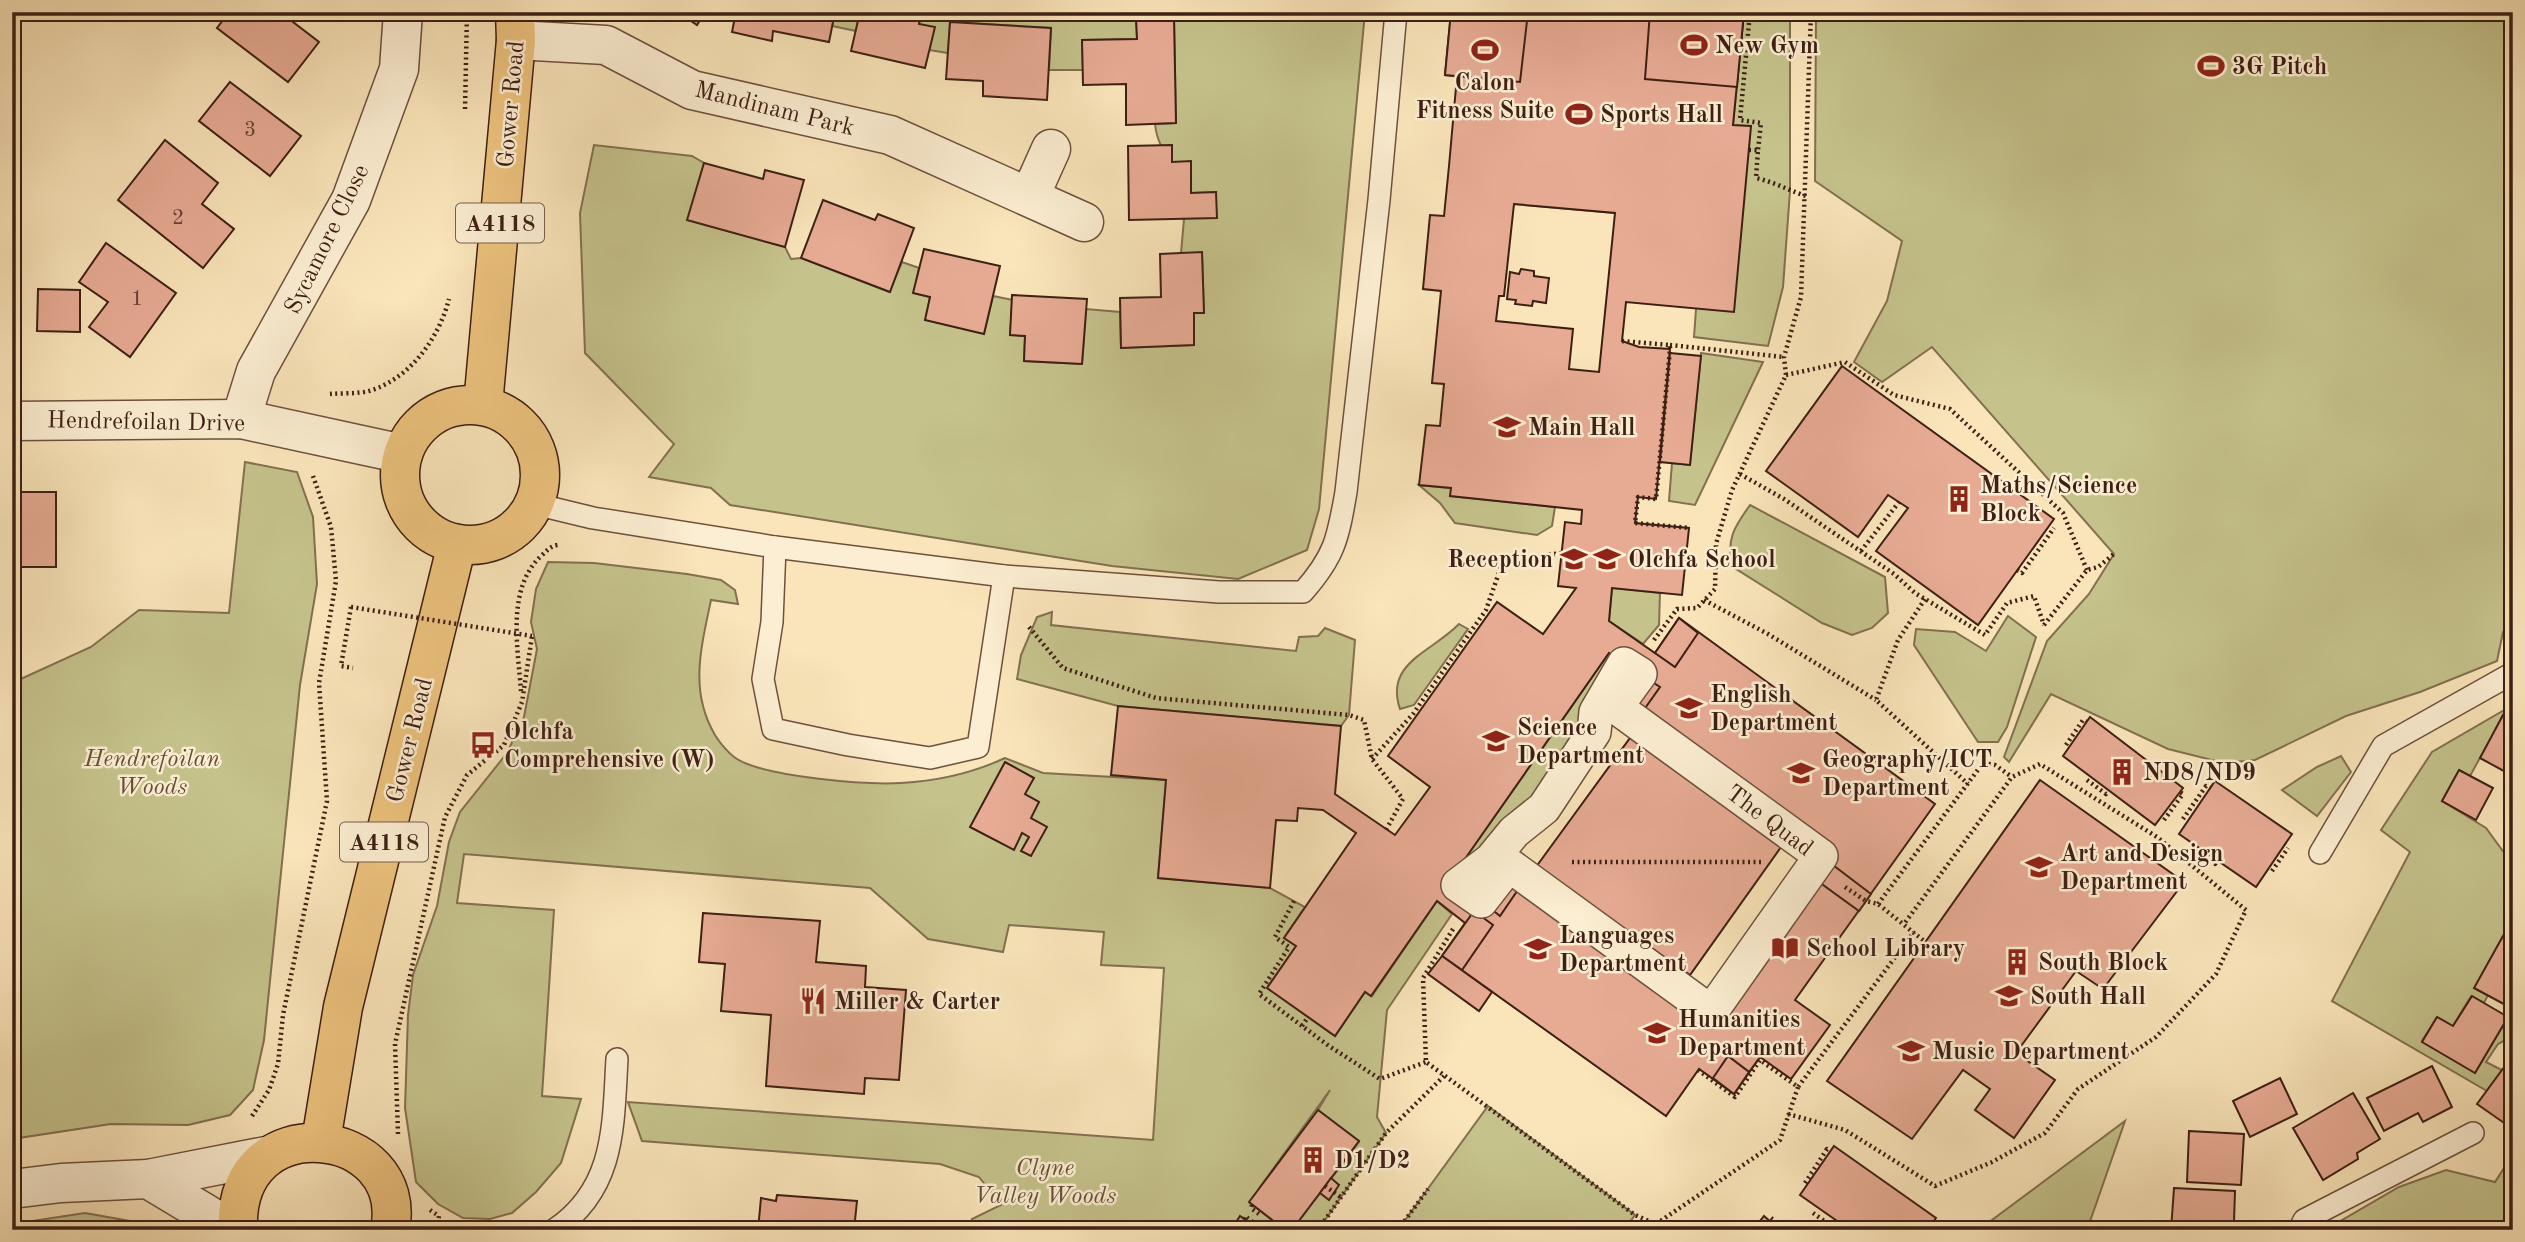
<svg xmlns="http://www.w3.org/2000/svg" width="2525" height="1242" font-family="'Old Standard TT',serif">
  <rect width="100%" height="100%" fill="#fae5ba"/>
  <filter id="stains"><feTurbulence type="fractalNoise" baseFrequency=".00286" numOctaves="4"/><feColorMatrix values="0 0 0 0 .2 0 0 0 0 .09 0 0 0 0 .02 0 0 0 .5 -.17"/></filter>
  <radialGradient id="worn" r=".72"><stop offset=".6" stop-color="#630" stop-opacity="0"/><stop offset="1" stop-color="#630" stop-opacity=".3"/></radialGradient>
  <!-- green -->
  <g fill="#c5c28b" stroke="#827050" stroke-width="2">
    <polygon points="835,12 860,12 856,31 832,26"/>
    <path d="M921,12H1365L1319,509L1307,550L1238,579L1112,566L730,505L711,488L649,477L674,444L585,353L580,213L594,145L692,156L704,163L688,220L785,247L791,259L801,258L889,292L902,262L919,268L914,293L930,297L926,320L984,333L993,296L1013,300L1010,335L1025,336L1024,361L1082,364L1086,309L1120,312L1121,348L1194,345V313L1204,312L1202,253H1181L1184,219L1215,192L1191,193V162H1172C1162,149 1157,141 1155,124L1176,123L1174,17L1136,18L1137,39L1082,40L1083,70H1049L1051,28L950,22L948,53L929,50L934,28L919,24Z"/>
    <polygon points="1744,12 1790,12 1790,191 1783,287 1768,346 1694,337 1696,309 1615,213 1514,204 1733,125"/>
    <polygon points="1816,12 2513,12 2513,627 2503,632 2497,661 2420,692 2346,716 2255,760 2224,763 2168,749 2051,694 2009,762 2004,757 2047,641 2089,594 2114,554 1932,347 1882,382 1854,362 1887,301 1902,241 1815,181"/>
    <polygon points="1701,353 1763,362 1695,505 1669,501 1672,463 1690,465"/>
    <polygon points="245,462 297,472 313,517 317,584 300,685 264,1040 253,1090 230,1115 188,1125 111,1124 12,1139 12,683 91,647 139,610 229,613"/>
    <polygon points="1419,485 1451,488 1451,496 1555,507 1552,526 1537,535 1455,523 1440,503"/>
    <path d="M1750,505L1885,577L1888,613L1872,628L1852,635L1822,623L1733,567C1725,540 1735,526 1750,505Z"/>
    <path d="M548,562L594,563L687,574L721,580L735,590L738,604L711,600C701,648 689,691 715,735C719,742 730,755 737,759C766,777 866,785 901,783C936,781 973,773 1005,758L1043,773L1166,780L1158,878L1270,888L1305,907L1284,938L1296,946L1267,988L1335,1036L1365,992L1372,996L1437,901L1452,914L1387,1010L1377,1117L1386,1133L1318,1230H1292L1359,1142L1318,1110L1330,1090L1260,1187L1253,1205L1285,1230H1259L1240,1217L1231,1230H967L972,1219L1001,1205L979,1177L940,1164L642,1141L628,1102L1153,1140L1164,968L1101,965L1104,932L1009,925L1003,952L928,939L870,888L464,854L457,903L554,910L542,1096L581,1099L561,1163L536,1192L512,1213L490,1219L463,1218L438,1204L416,1182L405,1108L408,1015L413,975L437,906L449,842L460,812L507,753L524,717L537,649L531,622L536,589Z"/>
    <polygon points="1612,588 1660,593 1659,625 1643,644 1609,621"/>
    <polygon points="1052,612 1051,625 1296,651 1299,637 1318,636 1325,628 1355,640 1349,715 1341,726 1118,706 1017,679 1021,655 1037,617"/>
    <polygon points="2008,616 2036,637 2007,727 1998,742 1978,742 1914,645 1916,629 1955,632 1986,651"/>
    <path d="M1459,624L1468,629L1414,705L1400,709C1384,663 1432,652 1459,624Z"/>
    <polygon points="1609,653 1624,664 1572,767 1453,876"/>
    <polygon points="2513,705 2513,721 2503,716 2470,776 2459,770 2442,801 2486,828 2513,865 2513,929 2508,927 2475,988 2488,995 2484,1003 2471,996 2453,1026 2437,1017 2422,1041 2475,1073 2508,1017 2513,1018 2513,1036 2498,1044 2486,1062 2502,1070 2487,1091 2332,1001 2410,852 2381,830 2432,752"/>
    <polygon points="2341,756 2351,772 2317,816 2282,790 2317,767"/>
    <polygon points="1488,1106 1635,1215 1624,1230 1398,1230"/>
    <polygon points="2125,1121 2087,1230 1978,1230 1996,1217"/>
    <polygon points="2513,1154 2513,1230 2325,1230 2399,1187 2446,1170 2495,1182"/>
    <polygon points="85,1213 141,1223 148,1230 12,1230 12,1224"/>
  </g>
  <!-- building -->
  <g fill="#e7ab94" stroke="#3e1f14" stroke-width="2" fill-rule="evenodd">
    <polygon points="229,12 280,12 319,42 288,82 217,28"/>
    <polygon points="678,12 705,12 697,25"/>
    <polygon points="736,12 835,12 829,42 773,31 772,41 732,32"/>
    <polygon points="860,12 921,12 919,24 935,27 925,68 851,51"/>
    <path d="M1451,12H1744L1733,125L1751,126L1734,312L1626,302L1622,341L1639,347L1670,349L1656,499L1638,497L1635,523L1689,528L1682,595L1612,588L1609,621L1655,653L1679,618L1935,804L1795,1000L1830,1025L1791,1079L1760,1057L1734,1094L1699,1069L1666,1116L1442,956L1465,923L1437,901L1371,996L1365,992L1335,1036L1267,988L1296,946L1284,938L1356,833L1323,810L1298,808L1297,821L1276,820L1270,888L1158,878L1166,780L1111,775L1118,706L1341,726L1335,794L1395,835L1430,787L1388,756L1497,602L1543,634L1576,588L1558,586L1565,522L1581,524L1582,510L1450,496L1451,488L1419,485L1426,425L1440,426L1444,384L1432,383L1441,291L1423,289L1430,215L1444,216L1449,166L1457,76L1445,75ZM1514,204L1615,213L1599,372L1569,369L1573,329L1496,321L1499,296H1504ZM1609,653L1633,670L1636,721L1814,866L1711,1012L1509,865L1453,876Z"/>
    <polygon points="1451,12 1528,12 1520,82 1445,75"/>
    <polygon points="1650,12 1744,12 1737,87 1645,79"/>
    <polygon points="1174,17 1176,123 1126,125 1126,84 1083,85 1082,40 1137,39 1136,18"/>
    <polygon points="950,22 1051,28 1047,100 983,96 983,81 946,79"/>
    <polygon points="230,82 301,136 270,176 199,121"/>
    <polygon points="165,140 218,183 202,204 234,229 203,268 118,200"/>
    <polygon points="1172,145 1172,162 1191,161 1191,193 1216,192 1217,218 1129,220 1128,146"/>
    <polygon points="704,163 763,179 765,170 804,180 785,247 687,220"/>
    <polygon points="823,200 875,220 878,214 914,228 890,292 801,258"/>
    <polygon points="106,243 176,293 130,357 89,327 108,302 79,282"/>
    <polygon points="924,249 1000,266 984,334 925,320 930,297 913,293"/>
    <polygon points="1202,252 1204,313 1194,313 1194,345 1121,348 1120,298 1161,297 1160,254"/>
    <polygon points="1521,269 1534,271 1534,276 1549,278 1546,303 1533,301 1532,306 1515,304 1516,300 1507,299 1510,272 1519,274"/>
    <polygon points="38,289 80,290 80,332 37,331"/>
    <polygon points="1012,295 1087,299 1082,364 1024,361 1025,336 1010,335"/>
    <polygon points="1670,353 1701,356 1690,465 1660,462"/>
    <polygon points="1842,366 2054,519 1978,625 1876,551 1908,508 1888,495 1858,537 1766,471"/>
    <rect x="12" y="492" width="44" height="75"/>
    <polygon points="1679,618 1698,633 1675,667 1655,653"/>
    <polygon points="1640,674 1660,687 1636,721"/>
    <polygon points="2503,715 2513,721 2513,776 2480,758"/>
    <polygon points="2090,717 2183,788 2155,825 2063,756"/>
    <polygon points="1630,738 1781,847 1690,975 1536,867"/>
    <polygon points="1005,762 1034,778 1025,794 1039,802 1031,818 1047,827 1031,856 1021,851 1029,837 1022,833 1014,850 970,827"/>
    <polygon points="2459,770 2493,788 2476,820 2442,801"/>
    <polygon points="2040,780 2184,882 2103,989 2076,971 2016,1053 2055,1080 2014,1138 1975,1110 1990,1089 1963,1070 1912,1139 1827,1081"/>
    <polygon points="2215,781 2292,834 2256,887 2179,834"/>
    <polygon points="1821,856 1871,894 1859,911 1808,874"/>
    <polygon points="1526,878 1500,916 1481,901"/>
    <polygon points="1474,911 1493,925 1462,970 1442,956"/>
    <polygon points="703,913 820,921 816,962 866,966 865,987 906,990 899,1080 865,1078 864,1094 766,1086 771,1015 721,1011 725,964 699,962"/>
    <polygon points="2508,927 2513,929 2513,1009 2474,988"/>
    <polygon points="1442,956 1492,992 1479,1011 1428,974"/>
    <polygon points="2472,996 2508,1017 2475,1073 2422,1042 2437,1017 2453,1026"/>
    <polygon points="1738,1042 1760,1057 1749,1072 1728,1056"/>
    <polygon points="2513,1055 2513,1117 2507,1125 2477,1104"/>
    <polygon points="1728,1056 1749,1072 1734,1094 1713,1078"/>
    <polygon points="2432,1066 2452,1107 2423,1122 2418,1113 2384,1131 2367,1098"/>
    <polygon points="2280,1078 2297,1114 2250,1137 2233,1101"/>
    <polygon points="2353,1093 2380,1139 2357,1153 2358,1159 2323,1180 2293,1128"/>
    <polygon points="1318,1110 1359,1141 1292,1230 1285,1230 1249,1202"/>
    <polygon points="2189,1131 2244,1134 2241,1185 2187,1182"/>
    <polygon points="1834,1146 1936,1218 1927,1230 1850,1230 1800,1195"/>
    <polygon points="1331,1178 1339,1185 1329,1200 1320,1193"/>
    <polygon points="2174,1188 2235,1191 2234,1222 2209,1221 2208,1230 2171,1230"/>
    <polygon points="777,1195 857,1201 854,1230 758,1230 761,1198 776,1201"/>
    <polygon points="1240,1216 1244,1219 1259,1230 1231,1230"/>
    <polygon points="1764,1216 1780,1230 1753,1230"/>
  </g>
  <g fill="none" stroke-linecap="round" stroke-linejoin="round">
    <defs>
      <g id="service">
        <polyline points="535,504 593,518 775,547 772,622 763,679 773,729 848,745 930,758 978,747 1004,576"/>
        <path d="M775,547L1004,576L1219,592H1303C1335,556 1338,538 1346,492L1379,200L1396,12"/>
        <polyline points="2320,853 2383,746 2513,673"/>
        <path d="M554,1230C616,1189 613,1125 617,1059"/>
        <polyline points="2299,1230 2304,1220 2473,1133"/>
      </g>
      <polygon id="pedestrian" points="1624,664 1640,674 1616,707 1821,856 1711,1012 1509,865 1481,901 1458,885 1491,860 1514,832 1544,808 1594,732 1596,712"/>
      <g id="minor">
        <polyline points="516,40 606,45 692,90 890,135 1084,222"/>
        <polyline points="1030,196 1051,149"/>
        <polyline points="241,419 256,371 351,200 399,69 403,12"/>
        <polyline points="12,421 241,419 403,454"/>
        <polyline points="148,1179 233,1230"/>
        <polyline points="12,1189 61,1183 148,1179 266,1156"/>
      </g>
      <g id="primary">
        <circle cx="470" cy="475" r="70"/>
        <polyline points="483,405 516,40 515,12"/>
        <polyline points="321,1141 343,1007 457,544"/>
        <path d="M238,1230C232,1103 411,1125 390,1230"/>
      </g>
    </defs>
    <!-- service casing -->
    <use href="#service" stroke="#6d503e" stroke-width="24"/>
    <!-- pedestrian casing -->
    <use href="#pedestrian" stroke="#6d503e" stroke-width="36"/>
    <!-- minor casing -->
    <use href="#minor" stroke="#6d503e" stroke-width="41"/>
    <!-- primary casing -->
    <use href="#primary" stroke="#3e1f14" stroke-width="41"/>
    <!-- path -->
    <g stroke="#3e1f14" stroke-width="4.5" stroke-dasharray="2 3.5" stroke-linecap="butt">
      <polyline points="1750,12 1740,120 1761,123 1758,150"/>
      <polyline points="465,109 467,12"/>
      <path d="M1749,150H1758L1756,178C1774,182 1788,190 1806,196"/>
      <polyline points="1622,341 1670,345 1670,349 1656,499 1638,497 1635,523 1689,528"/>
      <polyline points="1670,345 1784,357"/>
      <polyline points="1786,375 1845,362 1894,395 1950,409 2063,513 2087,570"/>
      <path d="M330,394C342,393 357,394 369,391C410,379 439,338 449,299"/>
      <polyline points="1740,474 1784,499 1894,574 1915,593 1985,635 2007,603 2034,596 2044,625"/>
      <polyline points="1861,551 1899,502"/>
      <polyline points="2017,570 2022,573 2054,528"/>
      <polyline points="1925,599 1898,640 1876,700 1968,784"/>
      <polyline points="1704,600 1768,634 1876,700"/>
      <polyline points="351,607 341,666 353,668"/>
      <polyline points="2044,625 2087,570 2098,567 2114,554"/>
      <polyline points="1029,627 1063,668 1156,698 1349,715 1364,720 1372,759 1403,799 1386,830"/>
      <polyline points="1654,640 1677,609 1697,608 1715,589 1716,544 1732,490 1786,375 1784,357 1801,297 1811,12"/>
      <path d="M521,691C518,648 506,589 541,556C547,551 550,546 558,545"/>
      <polyline points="2066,745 2083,720 2087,722"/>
      <polyline points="1372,759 1413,714 1486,610 1503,561 1562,553"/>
      <polyline points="2087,780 2106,794 2108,791"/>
      <polyline points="2183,819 2206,786 2211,788"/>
      <polyline points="2164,820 2183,794 2180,792"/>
      <polyline points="2192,848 2215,864 2218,861"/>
      <polyline points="1572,862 1762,862"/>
      <polyline points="2272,871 2288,848"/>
      <polyline points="1845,887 1866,901 1878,904 1924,941"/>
      <polyline points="1294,901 1275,937 1289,947 1259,994 1329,1046 1380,1079 1426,1062"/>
      <polyline points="1878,904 1983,763 1995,765 2012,777"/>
      <polyline points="1453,929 1423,978 1426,1062 1635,1215 1656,1224 1780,1140 1798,1087"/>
      <polyline points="1302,1026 1308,1017"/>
      <polyline points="1698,1070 1735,1097 1760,1060 1798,1087 1914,932"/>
      <polyline points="1788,1114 1845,1130 1935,1186 1992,1162 2045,1133 2078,1089 2156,1037 2216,974 2246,910 2157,837 2040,764 2012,777 1904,924"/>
      <polyline points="252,1116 269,1090 278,1064 283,1015 327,801 319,683 336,581 331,527 313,476"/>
      <polyline points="398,1134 395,1044 445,817 467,775 504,745 522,702 532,636"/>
      <polyline points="1805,1183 1827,1149 1830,1151"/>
      <polyline points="1325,1186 1342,1198"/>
      <polyline points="1252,1205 1251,1208 1259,1214"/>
      <polyline points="430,1210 439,1216 437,1230"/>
      <polyline points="1813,1213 1837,1230"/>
      <polyline points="1771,1218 1786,1230"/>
      <polyline points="1244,1219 1245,1216 1254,1223"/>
      <polyline points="1932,1223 1936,1226 1933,1230"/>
      <polyline points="1318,1230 1386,1133 1444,1076"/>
      <polyline points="1398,1230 1428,1189"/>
      <polyline points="1846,1230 1847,1228"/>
    </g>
    <!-- service -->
    <use href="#service" stroke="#fceed2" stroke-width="21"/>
    <!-- pedestrian -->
    <use href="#pedestrian" stroke="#fceed2" stroke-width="33"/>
    <!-- minor -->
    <use href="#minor" stroke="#fceed2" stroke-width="38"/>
    <!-- primary -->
    <use href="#primary" stroke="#edc27d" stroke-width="38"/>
    <!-- path-bridge -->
    <polyline stroke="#3e1f14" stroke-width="4.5" stroke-dasharray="2 3.5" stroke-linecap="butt" points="351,607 532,636"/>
  </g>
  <!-- icons -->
  <defs>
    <symbol id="stadium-bare" viewBox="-9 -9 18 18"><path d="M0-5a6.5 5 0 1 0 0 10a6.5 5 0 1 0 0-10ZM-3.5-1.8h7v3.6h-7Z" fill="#8f2418" stroke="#fceed2" stroke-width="2.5" paint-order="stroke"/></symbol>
    <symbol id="school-bare" viewBox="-9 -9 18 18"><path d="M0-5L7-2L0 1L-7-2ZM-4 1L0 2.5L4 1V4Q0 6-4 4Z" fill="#8f2418" stroke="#fceed2" stroke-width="2.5" paint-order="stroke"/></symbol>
    <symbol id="building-bare" viewBox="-9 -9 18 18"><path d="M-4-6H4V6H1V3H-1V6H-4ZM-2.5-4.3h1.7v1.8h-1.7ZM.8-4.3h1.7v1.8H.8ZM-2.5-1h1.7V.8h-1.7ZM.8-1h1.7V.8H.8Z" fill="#8f2418" stroke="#fceed2" stroke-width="2.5" paint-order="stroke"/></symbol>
    <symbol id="bus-bare" viewBox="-9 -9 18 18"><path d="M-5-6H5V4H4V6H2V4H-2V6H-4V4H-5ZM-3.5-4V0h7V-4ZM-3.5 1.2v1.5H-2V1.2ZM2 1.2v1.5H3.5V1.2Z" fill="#8f2418" stroke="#fceed2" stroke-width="2.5" paint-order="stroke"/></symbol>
    <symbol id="library-bare" viewBox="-9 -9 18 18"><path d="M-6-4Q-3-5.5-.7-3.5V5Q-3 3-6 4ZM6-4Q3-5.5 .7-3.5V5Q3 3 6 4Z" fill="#8f2418" stroke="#fceed2" stroke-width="2.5" paint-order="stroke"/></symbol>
    <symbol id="restaurant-bare" viewBox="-9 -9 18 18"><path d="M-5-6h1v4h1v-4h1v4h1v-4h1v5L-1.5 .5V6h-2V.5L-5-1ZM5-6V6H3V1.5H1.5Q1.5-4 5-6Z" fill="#8f2418" stroke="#fceed2" stroke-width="2.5" paint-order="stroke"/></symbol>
  </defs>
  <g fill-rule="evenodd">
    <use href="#stadium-bare" x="1675" y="26" width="38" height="38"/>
    <use href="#stadium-bare" x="1466" y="31" width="38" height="38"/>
    <use href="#stadium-bare" x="2192" y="47" width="38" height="38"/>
    <use href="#stadium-bare" x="1560" y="95" width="38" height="38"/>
    <use href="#school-bare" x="1488" y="408" width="38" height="38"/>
    <use href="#building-bare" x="1940" y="480" width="38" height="38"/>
    <use href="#school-bare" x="1555" y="540" width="38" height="38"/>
    <use href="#school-bare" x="1588" y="540" width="38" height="38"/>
    <use href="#school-bare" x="1670" y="689" width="38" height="38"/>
    <use href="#school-bare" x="1477" y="722" width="38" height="38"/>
    <use href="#bus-bare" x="464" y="726" width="38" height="38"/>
    <use href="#building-bare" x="2103" y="753" width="38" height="38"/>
    <use href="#school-bare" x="1782" y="754" width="38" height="38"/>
    <use href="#school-bare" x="2020" y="848" width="38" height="38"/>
    <use href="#library-bare" x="1766" y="929" width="38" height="38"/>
    <use href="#school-bare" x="1519" y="930" width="38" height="38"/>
    <use href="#building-bare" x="1998" y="943" width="38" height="38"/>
    <use href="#school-bare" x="1990" y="977" width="38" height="38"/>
    <use href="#restaurant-bare" x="794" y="982" width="38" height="38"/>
    <use href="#school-bare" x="1638" y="1014" width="38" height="38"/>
    <use href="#school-bare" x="1892" y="1032" width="38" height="38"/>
    <use href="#building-bare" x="1294" y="1141" width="38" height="38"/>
  </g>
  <g text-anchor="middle" stroke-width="5" stroke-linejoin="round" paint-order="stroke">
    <!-- number labels -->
    <g font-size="21" fill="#684234">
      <text x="250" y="136">3</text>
      <text x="178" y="224">2</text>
      <text x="137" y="305">1</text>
    </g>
    <!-- shield labels -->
    <g fill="#fceed2" stroke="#775d4d" stroke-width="2">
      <rect x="456" y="203.5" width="88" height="39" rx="5"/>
      <rect x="340" y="822.5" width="88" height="39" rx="5"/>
    </g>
    <g font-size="23" font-weight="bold" fill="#3e1f14">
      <text x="500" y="231">A4118</text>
      <text x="384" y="850">A4118</text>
    </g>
    <!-- poi labels -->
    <g font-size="24" font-weight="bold" fill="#3e1f14" stroke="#fceed2" text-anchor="start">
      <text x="1715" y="53">New Gym</text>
      <text x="2232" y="74">3G Pitch</text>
      <text x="1485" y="90" text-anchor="middle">Calon<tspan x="1485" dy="28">Fitness Suite</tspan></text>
      <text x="1600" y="122">Sports Hall</text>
      <text x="1528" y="435">Main Hall</text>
      <text x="1980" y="493">Maths/Science<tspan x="1980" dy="28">Block</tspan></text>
      <text x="1553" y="567" text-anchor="end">Reception</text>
      <text x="1628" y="567">Olchfa School</text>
      <text x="1710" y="702">English<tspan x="1710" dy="28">Department</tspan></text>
      <text x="1517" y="735">Science<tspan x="1517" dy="28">Department</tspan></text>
      <text x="504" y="739">Olchfa<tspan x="504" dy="28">Comprehensive (W)</tspan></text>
      <text x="1822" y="767">Geography/ICT<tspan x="1822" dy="28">Department</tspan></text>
      <text x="2143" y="780">ND8/ND9</text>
      <text x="2060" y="861">Art and Design<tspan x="2060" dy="28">Department</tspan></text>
      <text x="1559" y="943">Languages<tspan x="1559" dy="28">Department</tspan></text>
      <text x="1806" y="956">School Library</text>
      <text x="2038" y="970">South Block</text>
      <text x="2030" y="1004">South Hall</text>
      <text x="834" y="1009">Miller &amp; Carter</text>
      <text x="1678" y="1027">Humanities<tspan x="1678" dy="28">Department</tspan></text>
      <text x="1932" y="1059">Music Department</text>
      <text x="1334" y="1168">D1/D2</text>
    </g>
    <!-- street labels -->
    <g font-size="24" fill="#3e1f14" stroke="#fceed2">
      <text transform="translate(510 104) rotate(-85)" y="8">Gower Road</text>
      <text transform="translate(775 108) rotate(14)" y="8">Mandinam Park</text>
      <text transform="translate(326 239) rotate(-64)" y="8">Sycamore Close</text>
      <text transform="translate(146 421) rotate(1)" y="8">Hendrefoilan Drive</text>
      <text transform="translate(409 740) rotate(-76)" y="8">Gower Road</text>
      <text transform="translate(1770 820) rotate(37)" y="8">The Quad</text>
    </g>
    <!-- park labels -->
    <g font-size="24" font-style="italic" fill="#665038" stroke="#fceed2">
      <text x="152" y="766">Hendrefoilan<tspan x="152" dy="28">Woods</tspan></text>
      <text x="1045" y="1175">Clyne<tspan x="1045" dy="28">Valley Woods</tspan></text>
    </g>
  </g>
  <!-- margin -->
  <rect width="2525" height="1242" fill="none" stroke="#fae5ba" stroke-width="42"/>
  <rect x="14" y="14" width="2497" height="1214" fill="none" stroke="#3e1f14" stroke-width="3.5"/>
  <rect x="21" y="21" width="2483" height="1200" fill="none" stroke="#3e1f14" stroke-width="2"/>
  <rect width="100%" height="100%" filter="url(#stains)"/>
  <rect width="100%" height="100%" fill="url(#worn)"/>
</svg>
